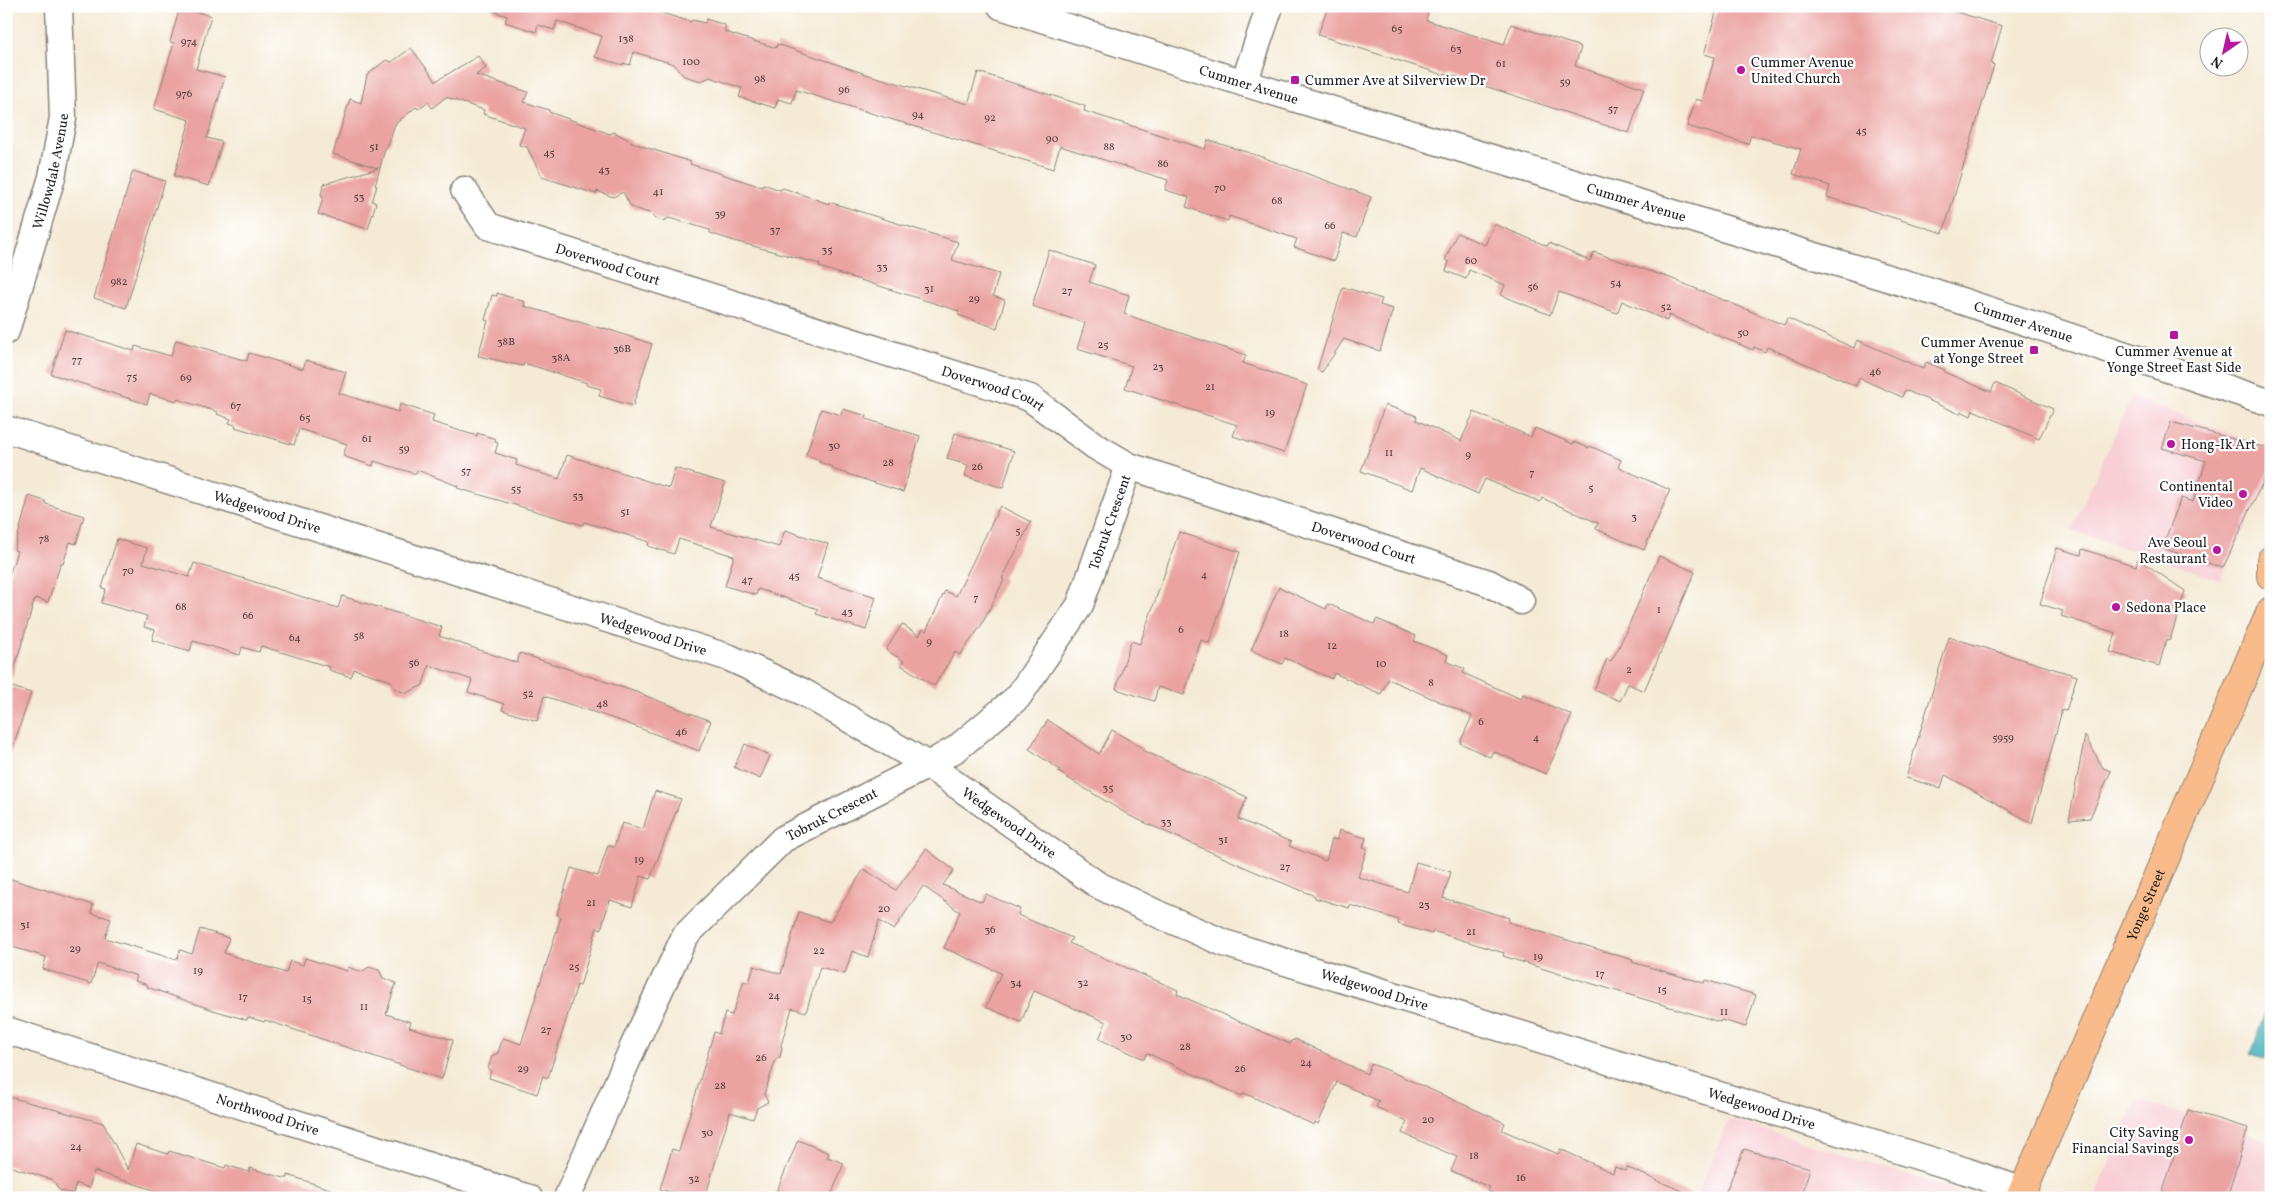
<svg xmlns="http://www.w3.org/2000/svg" width="2277" height="1204" font-family="Vollkorn,serif">
  <rect width="100%" height="100%" fill="#fff"/>
  <filter id="ink" filterUnits="userSpaceOnUse"><feTurbulence type="fractalNoise" baseFrequency=".02" numOctaves="2"/><feDisplacementMap in="SourceGraphic" scale="10" xChannelSelector="R" yChannelSelector="G"/><feConvolveMatrix kernelMatrix="1 2 1 2 8 2 1 2 1" color-interpolation-filters="sRGB"/></filter>
  <filter id="wash" filterUnits="userSpaceOnUse"><feTurbulence type="fractalNoise" baseFrequency=".0096" numOctaves="4" result="noise"/><feDisplacementMap in="SourceGraphic" scale="20" xChannelSelector="R" yChannelSelector="G"/><feGaussianBlur stdDeviation="1.12" result="paint"/><feColorMatrix in="noise" values="0 0 0 0 0 0 0 0 0 0 0 0 0 0 0 0 0 1.4 0 .05"/><feComposite in="paint" operator="in"/></filter>
  <g filter="url(#wash)">
    <rect width="100%" height="100%" fill="#f4ead5"/>
    <!-- built -->
    <g fill="#f7cfd5">
      <polygon points="2132,397 2271,449 2271,473 2220,580 2071,530"/>
      <polygon points="2137,1100 2271,1141 2271,1198 2094,1198"/>
      <polygon points="1730,1119 1950,1188 1960,1194 1962,1198 1695,1198"/>
    </g>
    <!-- water -->
    <polygon fill="#3fafb8" stroke="#2e666a" points="2269,1000 2271,1000 2271,1060 2251,1054"/>
    <g id="blocks">
      <!-- building -->
      <g fill="#eaa3a1">
        <polygon points="494,6 639,6 691,22 692,20 705,23 706,19 725,25 725,32 776,48 777,44 869,75 968,104 978,72 1085,106 1084,111 1205,149 1208,140 1259,156 1371,197 1357,237 1343,233 1334,261 1294,247 1297,239 1229,216 1228,221 1186,207 1189,197 1165,190 1168,180 1060,146 1053,169 796,90 792,103 778,99 775,108 739,97 742,88 710,77 701,81 684,76 674,64 634,52 630,65 623,63 623,65 595,57 602,36 557,21 554,30 538,25 536,32 505,22 507,16 493,11"/>
        <polygon points="1328,6 1430,6 1426,20 1504,45 1511,24 1581,47 1575,66 1644,88 1629,133 1445,73 1444,75 1318,35"/>
        <polygon points="1718,6 1937,6 2002,26 1991,64 1994,65 1943,233 1827,197 1830,186 1793,174 1801,149 1751,135 1748,144 1687,126 1696,99 1702,101 1715,57 1704,54"/>
        <polygon points="180,7 211,16 196,69 225,77 207,138 222,142 209,186 174,176 190,120 154,109 174,43 170,42"/>
        <polygon points="411,48 436,81 478,56 486,68 476,75 528,92 524,102 549,110 549,112 610,134 614,132 636,144 691,162 690,164 762,187 763,184 780,190 783,188 829,204 829,202 958,242 952,260 999,274 993,296 1005,300 997,328 958,315 959,311 819,267 820,264 734,241 710,233 710,230 669,218 663,221 654,218 652,214 631,207 623,192 613,197 597,191 596,194 542,177 527,147 519,145 525,128 483,114 484,110 446,97 432,108 428,102 418,109 416,107 395,124 388,145 386,145 375,186 377,186 372,201 376,203 368,229 318,214 323,198 321,194 324,184 378,168 333,154 350,99 361,103 367,75 386,60 392,62"/>
        <polygon points="133,171 165,181 126,308 94,298"/>
        <polygon points="1494,224 1547,246 1549,243 1590,261 1594,252 1670,278 1784,325 1787,318 1854,348 1857,340 1923,369 1926,362 1945,370 1944,372 1991,392 1995,383 2053,409 2039,439 1973,410 1971,416 1961,411 1960,414 1905,390 1902,397 1859,378 1856,386 1767,347 1765,352 1754,347 1753,350 1669,315 1667,321 1622,301 1617,313 1559,292 1550,315 1501,295 1505,285 1469,270 1466,279 1446,271 1449,262 1445,260 1457,233 1485,245"/>
        <polygon points="1049,250 1095,265 1089,282 1129,295 1124,314 1246,355 1243,363 1307,385 1284,453 1233,436 1237,425 1125,388 1132,366 1077,349 1085,323 1032,306"/>
        <polygon points="1343,287 1382,299 1380,305 1393,309 1380,351 1344,339 1322,372 1317,370"/>
        <polygon points="497,293 525,302 524,306 603,329 604,328 652,344 633,406 599,396 601,389 586,385 587,383 524,363 523,366 478,356 488,321 485,320 492,295 497,296"/>
        <polygon points="65,330 134,351 135,346 171,356 176,340 247,361 249,353 303,369 306,360 346,372 339,393 398,412 400,404 434,415 432,422 477,436 477,433 496,439 495,442 498,443 495,453 517,460 516,465 559,479 567,455 669,488 675,468 725,483 711,527 779,547 785,530 828,544 817,578 876,597 866,630 816,614 818,609 758,589 756,595 725,586 734,556 679,539 674,554 648,546 649,542 605,528 584,522 583,525 457,488 458,486 417,470 416,474 374,461 373,466 343,456 347,444 299,429 294,445 235,427 236,425 229,423 231,419 217,414 218,412 177,399 177,401 150,394 147,404 51,374"/>
        <polygon points="1385,405 1417,416 1416,420 1461,441 1474,412 1531,437 1535,428 1573,444 1574,442 1589,448 1590,446 1621,460 1618,467 1670,490 1644,550 1596,529 1598,523 1542,498 1540,502 1485,479 1478,494 1420,468 1412,490 1361,471"/>
        <polygon points="821,409 841,415 843,409 867,416 866,419 920,436 903,492 832,469 833,467 819,462 820,460 806,455"/>
        <polygon points="2171,422 2271,449 2271,464 2223,568 2162,548 2181,498 2193,502 2206,461 2162,448"/>
        <polygon points="955,433 1014,451 1003,488 965,476 968,465 947,459"/>
        <polygon points="29,496 45,501 46,504 84,516 76,544 70,542 63,564 61,563 48,602 35,598 12,677 6,676 6,586 17,551 14,550"/>
        <polygon points="1000,506 1031,522 1002,579 1004,580 981,626 960,655 955,652 934,686 901,665 904,661 886,650 902,624 919,636 923,629 926,631 945,591 956,596"/>
        <polygon points="1179,532 1240,552 1209,643 1201,640 1184,695 1158,687 1154,701 1116,689 1131,641 1140,644"/>
        <polygon points="117,539 147,548 143,563 189,577 194,563 338,608 342,596 442,627 439,636 517,663 520,653 636,692 711,721 699,751 621,721 544,696 537,721 502,710 504,704 468,692 472,680 429,665 423,685 407,693 396,690 391,681 354,669 351,677 329,670 330,667 261,646 259,652 242,647 240,655 193,641 190,651 152,640 155,630 144,627 147,616 101,603 106,589 102,588"/>
        <polygon points="2057,548 2081,555 2082,549 2136,566 2138,559 2185,591 2170,640 2166,641 2159,666 2110,652 2116,633 2061,616 2063,611 2040,604"/>
        <polygon points="1659,556 1695,572 1644,691 1628,684 1620,701 1594,690 1607,659 1611,661 1619,647"/>
        <polygon points="1279,587 1326,609 1328,604 1374,624 1377,619 1416,636 1414,641 1448,655 1446,661 1465,669 1463,673 1521,699 1523,694 1572,715 1546,774 1493,751 1490,757 1460,743 1472,716 1388,679 1381,694 1334,673 1332,679 1285,658 1282,664 1251,650"/>
        <polygon points="1949,637 2077,676 2066,711 2062,710 2032,823 1945,775 1941,788 1906,778"/>
        <polygon points="6,685 31,693 10,755 6,755"/>
        <polygon points="1048,720 1099,754 1112,730 1143,748 1142,750 1247,797 1238,819 1291,842 1289,846 1326,861 1332,839 1337,840 1339,830 1366,838 1363,848 1367,849 1358,877 1408,892 1416,862 1451,872 1443,898 1509,918 1508,922 1633,960 1632,962 1704,983 1705,980 1756,995 1746,1027 1721,1020 1720,1022 1560,974 1503,956 1504,953 1433,931 1432,934 1398,924 1399,920 1350,905 1349,908 1315,898 1315,896 1258,873 1130,816 1058,772 1060,770 1029,749"/>
        <polygon points="2085,736 2103,768 2111,771 2090,818 2069,820"/>
        <polygon points="745,744 770,756 760,779 734,767"/>
        <polygon points="655,791 681,799 650,879 641,876 632,907 610,900 601,929 597,928 580,986 577,985 548,1078 543,1076 537,1094 489,1078 491,1070 488,1069 492,1056 498,1053 503,1038 521,1044 561,917 557,915 571,868 598,876 608,845 614,847 622,823 643,829"/>
        <polygon points="926,849 954,870 943,885 982,902 986,894 1020,909 1018,915 1072,938 1069,943 1178,990 1177,994 1290,1044 1292,1040 1294,1041 1295,1039 1367,1074 1371,1064 1385,1069 1505,1123 1502,1130 1558,1154 1560,1149 1613,1173 1615,1167 1625,1171 1626,1167 1698,1198 1503,1198 1487,1191 1489,1187 1451,1171 1457,1157 1402,1133 1407,1122 1376,1107 1379,1101 1337,1082 1318,1124 1315,1122 1314,1125 1244,1093 1242,1096 1147,1053 1144,1059 1099,1039 1106,1022 1034,991 1021,1022 986,1007 1001,973 944,948 960,912 923,886 894,930 879,921 868,957 852,951 845,974 820,967 806,1012 792,1008 781,1045 782,1048 780,1057 776,1059 764,1094 768,1102 757,1108 753,1119 730,1112 705,1198 672,1198 673,1193 660,1189 672,1149 679,1151 714,1032 719,1034 725,1013 732,1015 744,981 749,983 754,966 781,974 799,912 830,922 864,869 896,890"/>
        <polygon points="11,879 93,905 91,913 111,919 105,938 177,960 180,950 192,954 200,929 229,938 224,953 286,973 290,961 303,965 305,958 347,971 348,967 361,972 369,967 379,970 383,978 396,983 386,1014 411,1022 409,1027 453,1040 442,1079 265,1020 264,1022 248,1017 247,1020 213,1010 147,987 148,985 135,981 137,976 98,963 91,984 43,969 46,957 6,945 6,895"/>
        <polygon points="6,1096 103,1123 128,1170 136,1144 168,1154 169,1151 225,1168 226,1165 249,1172 250,1168 284,1178 288,1178 288,1175 344,1194 343,1198 155,1198 157,1191 94,1171 89,1188 76,1183 73,1194 59,1190 53,1180 6,1165"/>
        <polygon points="2188,1110 2248,1128 2227,1198 2161,1198"/>
        <polygon points="798,1140 829,1153 827,1157 844,1163 830,1198 774,1198"/>
        <polygon points="1744,1149 1810,1168 1801,1198 1723,1198"/>
      </g>
    </g>
  </g>
  <g filter="url(#ink)">
    <use href="#blocks" fill-opacity="0" stroke="#888378" stroke-width="1"/>
    <g fill="none" stroke-linecap="round" stroke-linejoin="round">
      <defs>
        <g id="minor">
          <path id="s1" d="M1001,6L1244,83L1937,293L2271,403"/>
          <polyline points="1244,83 1270,6"/>
          <path id="s2" d="M464,190L488,226L1030,398L1095,446L1129,466L1489,583L1521,601"/>
          <path id="s3" d="M6,331L52,177L63,118L59,6"/>
          <path id="s4" d="M6,429L730,658L803,692L928,765L1098,885L1160,915L1224,943L1966,1171L2023,1191"/>
          <path id="s5" d="M6,1030L529,1198"/>
          <path id="s6" d="M567,1198L634,1045L685,936L783,839L928,765L956,749L1018,697L1080,605L1129,466"/>
        </g>
        <g id="major">
          <polyline points="2271,560 2271,576"/>
          <path id="s7" d="M2020,1198L2271,611"/>
        </g>
      </defs>
      <!-- minor casing -->
      <use href="#minor" stroke="#888378" stroke-width="29"/>
      <!-- major casing -->
      <use href="#major" stroke="#888378" stroke-width="30"/>
      <!-- minor -->
      <use href="#minor" stroke="#fff" stroke-width="26"/>
      <!-- major -->
      <use href="#major" stroke="#fabb8b" stroke-width="28"/>
    </g>
  </g>
  <!-- markers -->
  <g fill="#b5179e" stroke="#fff" stroke-width="2">
    <circle cx="1741" cy="70" r="5"/>
    <rect x="1290" y="75" width="10" height="10" rx="2.5"/>
    <rect x="2169" y="330" width="10" height="10" rx="2.5"/>
    <rect x="2029" y="345" width="10" height="10" rx="2.5"/>
    <circle cx="2171" cy="444" r="5"/>
    <circle cx="2243" cy="494" r="5"/>
    <circle cx="2217" cy="550" r="5"/>
    <circle cx="2116" cy="607" r="5"/>
    <circle cx="2189" cy="1140" r="5"/>
  </g>
  <g text-anchor="middle" stroke-width="4.5" stroke-linejoin="round" paint-order="stroke">
    <!-- number labels -->
    <g font-size="11" fill="#503e3d">
      <text x="1397" y="32">65</text>
      <text x="626" y="42">138</text>
      <text x="189" y="45">974</text>
      <text x="1456" y="52">63</text>
      <text x="691" y="65">100</text>
      <text x="1501" y="67">61</text>
      <text x="760" y="82">98</text>
      <text x="1565" y="85">59</text>
      <text x="844" y="93">96</text>
      <text x="184" y="97">976</text>
      <text x="1613" y="112">57</text>
      <text x="918" y="118">94</text>
      <text x="990" y="121">92</text>
      <text x="1861" y="134">45</text>
      <text x="1052" y="142">90</text>
      <text x="374" y="150">51</text>
      <text x="1109" y="150">88</text>
      <text x="549" y="156">45</text>
      <text x="1163" y="167">86</text>
      <text x="604" y="173">43</text>
      <text x="1220" y="191">70</text>
      <text x="658" y="195">41</text>
      <text x="359" y="200">53</text>
      <text x="1277" y="204">68</text>
      <text x="720" y="217">39</text>
      <text x="1330" y="229">66</text>
      <text x="775" y="233">37</text>
      <text x="827" y="253">35</text>
      <text x="1471" y="264">60</text>
      <text x="882" y="270">33</text>
      <text x="119" y="285">982</text>
      <text x="1616" y="286">54</text>
      <text x="1533" y="290">56</text>
      <text x="929" y="292">31</text>
      <text x="1067" y="294">27</text>
      <text x="974" y="302">29</text>
      <text x="1666" y="310">52</text>
      <text x="1743" y="336">50</text>
      <text x="506" y="345">38B</text>
      <text x="1103" y="348">25</text>
      <text x="622" y="352">36B</text>
      <text x="561" y="361">38A</text>
      <text x="77" y="363">77</text>
      <text x="1158" y="370">23</text>
      <text x="1875" y="375">46</text>
      <text x="132" y="380">75</text>
      <text x="186" y="381">69</text>
      <text x="1210" y="390">21</text>
      <text x="236" y="409">67</text>
      <text x="1270" y="416">19</text>
      <text x="305" y="421">65</text>
      <text x="367" y="442">61</text>
      <text x="834" y="449">30</text>
      <text x="404" y="452">59</text>
      <text x="1389" y="456">11</text>
      <text x="1468" y="458">9</text>
      <text x="888" y="466">28</text>
      <text x="977" y="470">26</text>
      <text x="466" y="474">57</text>
      <text x="1532" y="476">7</text>
      <text x="1591" y="491">5</text>
      <text x="516" y="492">55</text>
      <text x="578" y="499">53</text>
      <text x="625" y="515">51</text>
      <text x="1634" y="520">3</text>
      <text x="1018" y="534">5</text>
      <text x="44" y="542">78</text>
      <text x="128" y="574">70</text>
      <text x="1204" y="578">4</text>
      <text x="794" y="579">45</text>
      <text x="747" y="583">47</text>
      <text x="976" y="601">7</text>
      <text x="181" y="610">68</text>
      <text x="1659" y="613">1</text>
      <text x="847" y="615">43</text>
      <text x="248" y="619">66</text>
      <text x="1181" y="633">6</text>
      <text x="1284" y="637">18</text>
      <text x="359" y="639">58</text>
      <text x="295" y="641">64</text>
      <text x="929" y="645">9</text>
      <text x="1332" y="649">12</text>
      <text x="414" y="666">56</text>
      <text x="1381" y="667">10</text>
      <text x="1629" y="673">2</text>
      <text x="1431" y="686">8</text>
      <text x="528" y="697">52</text>
      <text x="602" y="707">48</text>
      <text x="1481" y="725">6</text>
      <text x="681" y="735">46</text>
      <text x="1536" y="741">4</text>
      <text x="2003" y="741">5959</text>
      <text x="1108" y="791">35</text>
      <text x="1166" y="825">33</text>
      <text x="1223" y="843">31</text>
      <text x="639" y="863">19</text>
      <text x="1285" y="870">27</text>
      <text x="591" y="906">21</text>
      <text x="1424" y="908">23</text>
      <text x="884" y="912">20</text>
      <text x="25" y="928">31</text>
      <text x="990" y="933">36</text>
      <text x="1471" y="935">21</text>
      <text x="75" y="952">29</text>
      <text x="819" y="954">22</text>
      <text x="1538" y="960">19</text>
      <text x="574" y="970">25</text>
      <text x="198" y="974">19</text>
      <text x="1600" y="977">17</text>
      <text x="1016" y="986">34</text>
      <text x="1083" y="986">32</text>
      <text x="1662" y="993">15</text>
      <text x="774" y="999">24</text>
      <text x="243" y="1000">17</text>
      <text x="307" y="1002">15</text>
      <text x="364" y="1010">11</text>
      <text x="1724" y="1015">11</text>
      <text x="546" y="1033">27</text>
      <text x="1126" y="1040">30</text>
      <text x="1185" y="1050">28</text>
      <text x="761" y="1061">26</text>
      <text x="1306" y="1066">24</text>
      <text x="523" y="1072">29</text>
      <text x="1240" y="1072">26</text>
      <text x="720" y="1089">28</text>
      <text x="1428" y="1123">20</text>
      <text x="707" y="1136">30</text>
      <text x="76" y="1150">24</text>
      <text x="1474" y="1159">18</text>
      <text x="1521" y="1181">16</text>
      <text x="694" y="1182">32</text>
    </g>
    <!-- poi labels -->
    <g font-size="14" fill="#1c1c1c" stroke="#fff" text-anchor="start">
      <text x="1751" y="67">Cummer Avenue<tspan x="1751" dy="16">United Church</tspan></text>
      <text x="1305" y="85">Cummer Ave at Silverview Dr</text>
      <text x="2024" y="347" text-anchor="end">Cummer Avenue<tspan x="2024" dy="16">at Yonge Street</tspan></text>
      <text x="2174" y="356" text-anchor="middle">Cummer Avenue at<tspan x="2174" dy="16">Yonge Street East Side</tspan></text>
      <text x="2181" y="449">Hong-Ik Art</text>
      <text x="2233" y="491" text-anchor="end">Continental<tspan x="2233" dy="16">Video</tspan></text>
      <text x="2207" y="547" text-anchor="end">Ave Seoul<tspan x="2207" dy="16">Restaurant</tspan></text>
      <text x="2126" y="612">Sedona Place</text>
      <text x="2179" y="1137" text-anchor="end">City Saving<tspan x="2179" dy="16">Financial Savings</tspan></text>
    </g>
    <!-- street labels -->
    <g font-size="14" fill="#1c1c1c" stroke="#fff">
      <text dy="5" stroke="none"><textPath href="#s1" startOffset="260">Cummer Avenue</textPath></text>
      <text dy="5" stroke="none"><textPath href="#s3" startOffset="166">Willowdale Avenue</textPath></text>
      <text dy="5" stroke="none"><textPath href="#s1" startOffset="665">Cummer Avenue</textPath></text>
      <text dy="5" stroke="none"><textPath href="#s2" startOffset="169">Doverwood Court</textPath></text>
      <text dy="5" stroke="none"><textPath href="#s1" startOffset="1070">Cummer Avenue</textPath></text>
      <text dy="5" stroke="none"><textPath href="#s2" startOffset="574">Doverwood Court</textPath></text>
      <text dy="5" stroke="none"><textPath href="#s4" startOffset="274">Wedgewood Drive</textPath></text>
      <text dy="5" stroke="none"><textPath href="#s6" startOffset="900">Tobruk Crescent</textPath></text>
      <text dy="5" stroke="none"><textPath href="#s2" startOffset="979">Doverwood Court</textPath></text>
      <text dy="5" stroke="none"><textPath href="#s4" startOffset="679">Wedgewood Drive</textPath></text>
      <text dy="5" stroke="none"><textPath href="#s6" startOffset="480">Tobruk Crescent</textPath></text>
      <text dy="5" stroke="none"><textPath href="#s4" startOffset="1084">Wedgewood Drive</textPath></text>
      <text dy="5" stroke="none"><textPath href="#s7" startOffset="319">Yonge Street</textPath></text>
      <text dy="5" stroke="none"><textPath href="#s4" startOffset="1489">Wedgewood Drive</textPath></text>
      <text dy="5" stroke="none"><textPath href="#s4" startOffset="1894">Wedgewood Drive</textPath></text>
      <text dy="5" stroke="none"><textPath href="#s5" startOffset="275">Northwood Drive</textPath></text>
    </g>
  </g>
  <!-- margin -->
  <rect width="2277" height="1204" fill="none" stroke="#fff" stroke-width="25"/>
  <!-- north arrow -->
  <g transform="translate(2224 52) rotate(214)"><circle r="24" fill="#ffffff" stroke="#a4a4a4"/>
  <path d="M0-4L9 19L0 12L-9 19Z" fill="#b5179e"/>
  <text y="-8" font-size="14" font-weight="bold" text-anchor="middle" fill="#1c1c1c">N</text>
  </g>
</svg>
